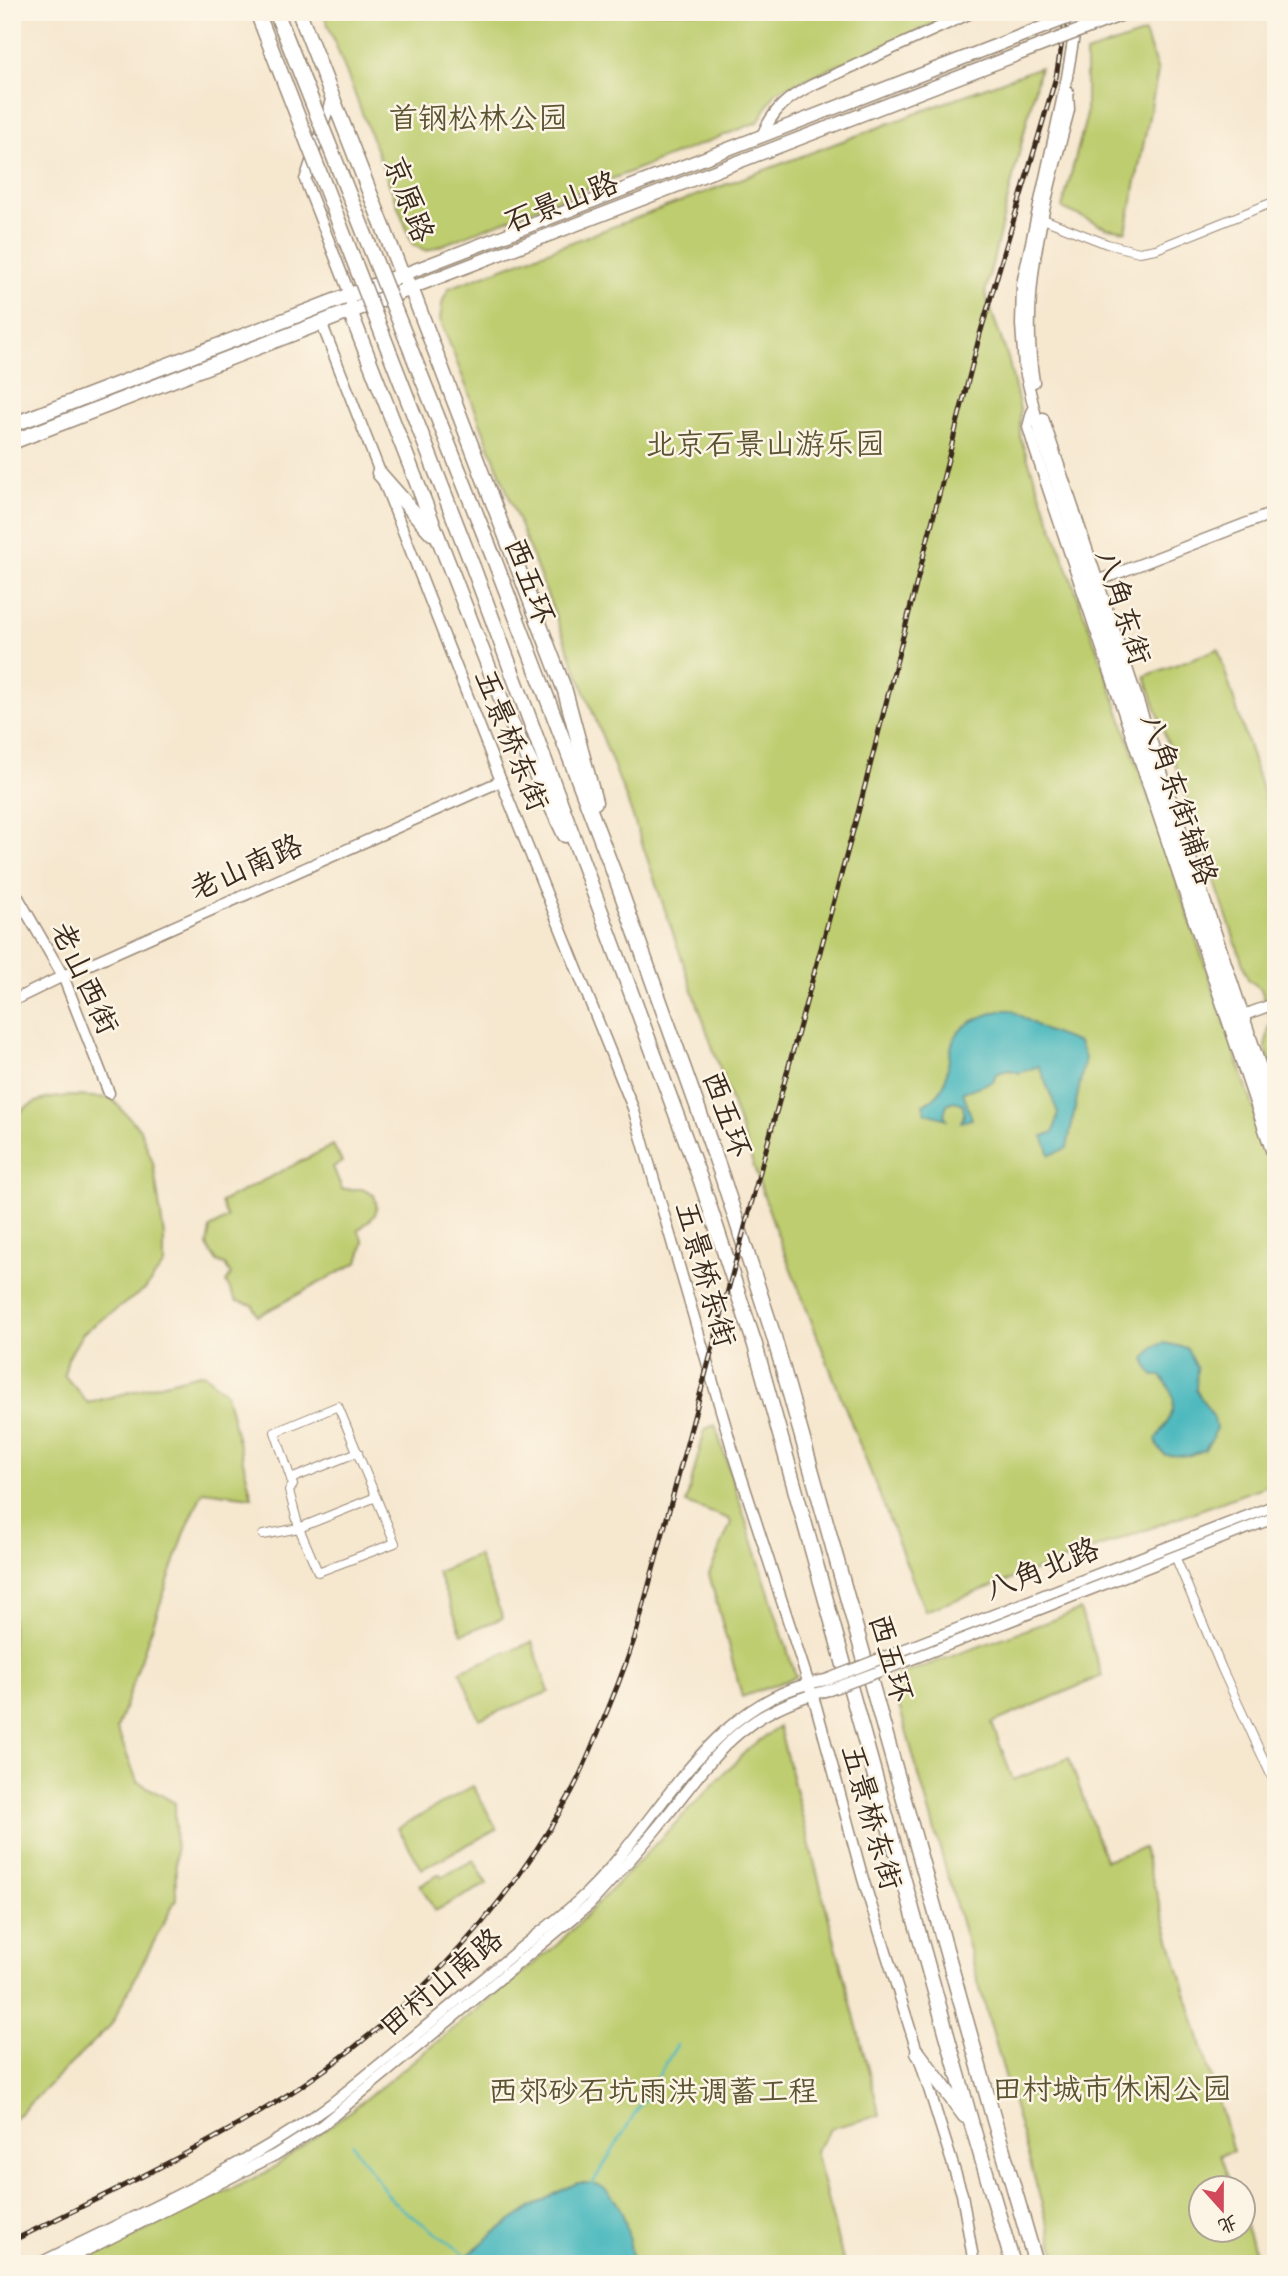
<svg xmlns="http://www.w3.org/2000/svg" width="1288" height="2276" font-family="'Indie Flower','LXGW WenKai TC',sans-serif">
  <rect width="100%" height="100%" fill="#fcf5e5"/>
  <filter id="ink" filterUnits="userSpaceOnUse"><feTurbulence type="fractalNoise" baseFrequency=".0143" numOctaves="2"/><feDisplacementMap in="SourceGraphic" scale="14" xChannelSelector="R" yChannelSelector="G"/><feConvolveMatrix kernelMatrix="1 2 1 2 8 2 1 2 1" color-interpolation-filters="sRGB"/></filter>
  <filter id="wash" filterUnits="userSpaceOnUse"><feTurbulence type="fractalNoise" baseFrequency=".00686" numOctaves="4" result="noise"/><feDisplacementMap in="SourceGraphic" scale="28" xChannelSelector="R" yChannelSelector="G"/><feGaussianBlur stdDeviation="1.57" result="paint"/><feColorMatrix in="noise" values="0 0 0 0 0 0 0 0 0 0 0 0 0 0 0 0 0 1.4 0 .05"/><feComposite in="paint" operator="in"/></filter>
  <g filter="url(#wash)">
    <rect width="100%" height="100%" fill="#f6e7cf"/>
    <!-- park -->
    <g fill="#becd6f" stroke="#7c7c46" stroke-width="2">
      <polygon points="323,12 961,12 776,92 758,122 427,251 413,245"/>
      <polygon points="1145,33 1158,72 1126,231 1107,228 1062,208 1086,118 1086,53"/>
      <polygon points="1040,67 985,293 1008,358 1020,409 1020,437 1112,691 1276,1174 1276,1482 925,1611 776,1231 628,803 440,319 443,300 449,288"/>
      <polygon points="1218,649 1276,834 1276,1076 1265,1047 1271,1020 1261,989 1248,979 1145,676"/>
      <path d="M74,1096L111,1098L140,1129L153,1163L164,1236V1264L145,1289L83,1333L68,1358L64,1375L88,1403L203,1373L226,1393L252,1497L203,1491L185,1532L117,1729L137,1781L175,1803L176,1899L111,2025L12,2121V1507L16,1502L12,1489V1118C34,1099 47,1097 74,1096Z"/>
      <path d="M333,1145L342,1162L333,1167L342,1189H362L374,1195C381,1215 373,1218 358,1230L364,1242L358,1262L258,1316L253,1305L236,1301L226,1282L231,1275L225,1265L217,1262L207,1246L210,1228L227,1218L221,1202Z"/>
      <polygon points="715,1425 796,1677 742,1697 709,1574 731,1523 729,1519 686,1503 705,1429"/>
      <polygon points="478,1555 503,1618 462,1634 437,1572"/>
      <polygon points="1080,1610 1102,1676 992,1723 1013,1780 1069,1758 1105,1860 1143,1848 1233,2151 1220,2155 1232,2188 1200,2188 1200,2230 1242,2230 1243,2218 1259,2264 1059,2264 891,1678"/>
      <polygon points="532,1642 549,1692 479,1719 460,1671"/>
      <polygon points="779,1727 880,2115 832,2128 815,2151 844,2264 77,2264 269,2171 366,2099 558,1944 750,1747"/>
      <polygon points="473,1786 497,1829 422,1869 398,1828"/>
      <polygon points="474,1860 487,1884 435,1911 420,1885 440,1874 442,1877"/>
    </g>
    <!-- water -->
    <g fill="#47b7bd" stroke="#41706e" stroke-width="2">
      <path d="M1003,1010H1011L1046,1031L1079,1043L1085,1058L1067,1148L1050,1155L1043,1136L1054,1132L1058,1113L1039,1066L1019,1073C1011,1068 1002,1071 995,1075L994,1081L963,1092L972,1119L961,1122C965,1115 965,1111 962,1103L953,1101L947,1104L944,1114L947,1119L926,1113L923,1104C958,1090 941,1054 958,1033C969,1019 987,1015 1003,1010Z"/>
      <path d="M1164,1343L1187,1348L1197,1368L1196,1390L1214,1418L1216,1428L1213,1437L1205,1450L1188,1456L1165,1455L1158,1447L1156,1440C1173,1414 1183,1402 1161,1376H1154L1146,1365L1145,1359L1155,1346Z"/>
      <path d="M577,2183C584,2183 593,2182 599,2185C626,2201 629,2236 633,2264H459C493,2231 534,2203 577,2183Z"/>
    </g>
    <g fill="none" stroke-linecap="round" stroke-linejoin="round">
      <!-- stream -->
      <g stroke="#47b7bd" stroke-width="2.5">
        <polyline points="352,2144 393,2202 469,2257"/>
        <polyline points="591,2186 677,2045"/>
      </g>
    </g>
  </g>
  <g filter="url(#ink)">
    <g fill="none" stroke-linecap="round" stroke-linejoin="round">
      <defs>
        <g id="street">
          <polyline points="1043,219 1107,244 1139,252 1156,249 1276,201"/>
          <polyline points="291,1479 358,1452"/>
          <path d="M263,1535L299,1528L318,1572L395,1543C376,1497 357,1452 338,1406L275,1432L293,1485L289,1491L299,1528L376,1497"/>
          <polyline points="1175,1556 1222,1669 1276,1786"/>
        </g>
        <g id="secondary">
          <polyline points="1078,12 1067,77 1022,284 1021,325 1024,367 1041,437 1276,1140"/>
          <polyline points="332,97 305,180 350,295 350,302"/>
          <path d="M762,136C773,109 787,98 812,85L973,12"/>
          <polyline points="321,322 501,781 633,1108 732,1448 816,1706 863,1879 962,2194 974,2264"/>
          <path d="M1034,382C1019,290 1046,199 1069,110L1068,92"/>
          <polyline points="1032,412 1028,427 1036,453 1276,1165"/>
          <polyline points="1043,418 1276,1112"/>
          <polyline points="1092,583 1276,512"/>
          <polyline points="12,887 63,976 109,1093"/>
          <polyline points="12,1001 63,976 501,781"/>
          <polyline points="1239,1017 1276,1003"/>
          <polyline points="890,1655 1276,1505"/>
          <polyline points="891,1667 1276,1517"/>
          <path d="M38,2264C138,2214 241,2170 331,2104C392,2055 452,2005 512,1955C534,1937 557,1920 578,1901C660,1827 705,1700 826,1680"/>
          <path d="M59,2264L275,2155L321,2126L589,1905C612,1880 635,1855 657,1828C712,1760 737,1712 829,1690"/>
        </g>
        <g id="primary">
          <polyline points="402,275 1018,37"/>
          <polyline points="411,288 1024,52"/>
        </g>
        <g id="highway">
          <polyline points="257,12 266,35"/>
          <polyline points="276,12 283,29"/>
          <polyline points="299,12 402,275 411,288 565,691 595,802"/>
          <polyline points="350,311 507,714 565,835"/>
          <polyline points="12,425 402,275"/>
          <polyline points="12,442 411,288"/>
          <polyline points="379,473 432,533"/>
          <polyline points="494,559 617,881 721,1173 774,1337 994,2120 1036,2264"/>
          <polyline points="473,567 701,1181 755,1345 972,2125 1013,2264"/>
          <polyline points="918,2053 965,2116"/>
        </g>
      </defs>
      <!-- street casing -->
      <use href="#street" stroke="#988876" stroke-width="10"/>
      <!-- secondary casing -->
      <use href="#secondary" stroke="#988876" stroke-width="13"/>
      <!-- primary casing -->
      <use href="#primary" stroke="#988876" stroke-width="15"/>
      <!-- highway casing -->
      <use href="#highway" stroke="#988876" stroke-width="17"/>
      <!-- street -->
      <use href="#street" stroke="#fff" stroke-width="8"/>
      <!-- secondary -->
      <use href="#secondary" stroke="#fff" stroke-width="10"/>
      <!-- primary -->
      <use href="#primary" stroke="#fff" stroke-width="12"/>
      <!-- highway -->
      <use href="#highway" stroke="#fff" stroke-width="14"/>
      <defs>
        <path id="rail" d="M12,2241C99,2198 187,2156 270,2106C393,2031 497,1924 568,1798C580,1778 588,1756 597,1735C611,1703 624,1670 635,1637L750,1208L859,809L980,334L1056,77L1067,12"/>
      </defs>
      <!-- rail casing -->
      <use href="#rail" stroke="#3b2a1e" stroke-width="5"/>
      <!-- rail -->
      <use href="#rail" stroke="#fcf5e5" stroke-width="2.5" stroke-dasharray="8" stroke-linecap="butt"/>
      <defs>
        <g id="secondary-bridge">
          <polyline points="826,1680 890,1655"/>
          <polyline points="829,1690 891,1667"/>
        </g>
        <g id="primary-bridge">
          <polyline points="1018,37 1083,12"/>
          <polyline points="1024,52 1128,12"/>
        </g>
        <g id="highway-bridge">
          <polyline points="283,29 494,559"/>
          <polyline points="266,35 473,567"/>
        </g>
      </defs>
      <!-- secondary-bridge casing -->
      <use href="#secondary-bridge" stroke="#988876" stroke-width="13" stroke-linecap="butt"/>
      <!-- primary-bridge casing -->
      <use href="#primary-bridge" stroke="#988876" stroke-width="15" stroke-linecap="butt"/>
      <!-- highway-bridge casing -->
      <use href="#highway-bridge" stroke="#988876" stroke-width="17" stroke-linecap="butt"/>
      <!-- secondary-bridge -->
      <use href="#secondary-bridge" stroke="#fff" stroke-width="10"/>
      <!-- primary-bridge -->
      <use href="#primary-bridge" stroke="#fff" stroke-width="12"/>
      <!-- highway-bridge -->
      <use href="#highway-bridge" stroke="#fff" stroke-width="14"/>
    </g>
  </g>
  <g text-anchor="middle" stroke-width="5" stroke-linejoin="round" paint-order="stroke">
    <!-- park labels -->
    <g font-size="30" fill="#5c5332" stroke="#fcf5e5">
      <text x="478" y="128">首钢松林公园</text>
      <text x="765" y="454">北京石景山游乐园</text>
      <text x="1112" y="2099">田村城市休闲公园</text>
      <text x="653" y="2101">西郊砂石坑雨洪调蓄工程</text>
    </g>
    <!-- street labels -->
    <g font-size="30" fill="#3b2a1e" stroke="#fcf5e5">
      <text transform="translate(409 199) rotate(69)" y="10">京原路</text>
      <text transform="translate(561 202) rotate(-21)" y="10">石景山路</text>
      <text transform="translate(530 581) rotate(69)" y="10">西五环</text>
      <text transform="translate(1123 607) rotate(72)" y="10">八角东街</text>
      <text transform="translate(512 740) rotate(68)" y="10">五景桥东街</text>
      <text transform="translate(1179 799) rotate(71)" y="10">八角东街辅路</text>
      <text transform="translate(246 867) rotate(-24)" y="10">老山南路</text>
      <text transform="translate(85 978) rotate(65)" y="10">老山西街</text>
      <text transform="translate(727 1114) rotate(70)" y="10">西五环</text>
      <text transform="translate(706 1274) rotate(74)" y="10">五景桥东街</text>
      <text transform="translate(1042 1569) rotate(-22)" y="10">八角北路</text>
      <text transform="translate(891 1658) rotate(74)" y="10">西五环</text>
      <text transform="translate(872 1817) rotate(74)" y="10">五景桥东街</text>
      <text transform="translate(441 1982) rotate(-40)" y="10">田村山南路</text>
    </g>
  </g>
  <!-- margin -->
  <rect width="1288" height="2276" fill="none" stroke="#fcf5e5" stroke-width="42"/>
  <!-- north arrow -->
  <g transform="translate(1222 2209) rotate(159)"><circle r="33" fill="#fcf5e5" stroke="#afa495" stroke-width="2"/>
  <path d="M0-5L12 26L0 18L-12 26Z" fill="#d1495b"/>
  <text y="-10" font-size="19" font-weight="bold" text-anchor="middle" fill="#3b2a1e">北</text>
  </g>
</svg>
